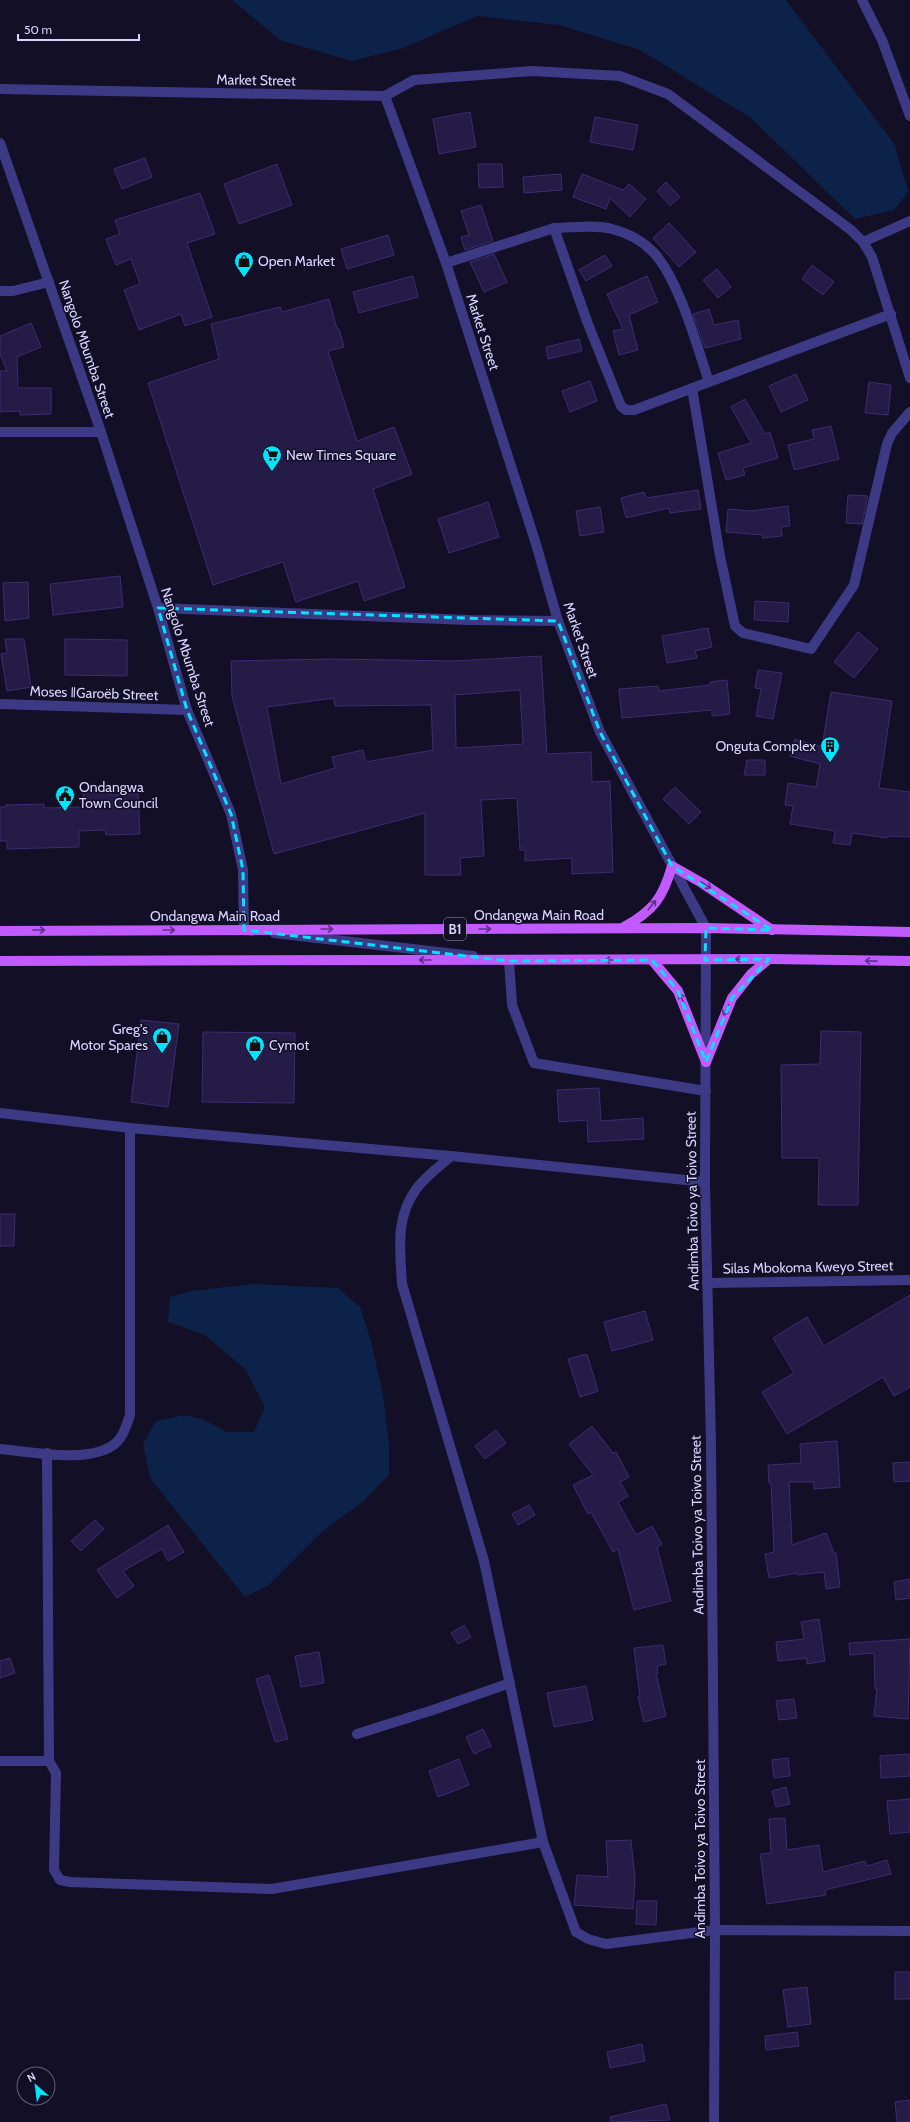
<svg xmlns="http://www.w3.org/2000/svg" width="910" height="2122" font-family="Cabin,sans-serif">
  <rect width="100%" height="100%" fill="#130f26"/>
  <!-- water -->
  <g fill="#0c2248">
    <polygon points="232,0 786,0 895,145 908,192 894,210 855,219 751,118 640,50 559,25 477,16 403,48 352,61 280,40"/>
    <polygon points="253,1284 338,1288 360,1307 371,1341 383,1394 389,1443 389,1475 364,1501 324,1530 269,1585 245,1597 150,1478 143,1444 156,1421 185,1415 202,1419 227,1432 254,1432 265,1407 245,1369 205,1335 168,1322 170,1297 191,1291"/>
  </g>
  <!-- building -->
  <g fill="#241b47" stroke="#3b2d73" fill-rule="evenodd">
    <polygon points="470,112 476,147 439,154 433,119"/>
    <polygon points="595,117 638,125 633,150 590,142"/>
    <polygon points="145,158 152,177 122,189 114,169"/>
    <polygon points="277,164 292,205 239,224 224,184"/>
    <polygon points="478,164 502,164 503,187 479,188"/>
    <polygon points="561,174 562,190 524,193 523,177"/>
    <polygon points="582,174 623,190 629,184 646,199 630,217 610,198 606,209 573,197"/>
    <polygon points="666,182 680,197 670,206 657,191"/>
    <polygon points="200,193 215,234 187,243 212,317 185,326 181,314 139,330 124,290 140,284 131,259 116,265 106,239 120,234 115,220"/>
    <polygon points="481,205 493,241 465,250 461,237 469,235 461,211"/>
    <polygon points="669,223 696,252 679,267 653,238"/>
    <polygon points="388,235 394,255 347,269 341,249"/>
    <polygon points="494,254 507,282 484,292 470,262"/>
    <polygon points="605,255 612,266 586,281 579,270"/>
    <polygon points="812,265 834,282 823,295 802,279"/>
    <polygon points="717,269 731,287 718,298 703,280"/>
    <polygon points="413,276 418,297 359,313 353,292"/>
    <polygon points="647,276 658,302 629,315 638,350 619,355 613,331 623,329 607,294"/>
    <polygon points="329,299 337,329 339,329 344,347 328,351 357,441 394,427 412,474 373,489 405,587 364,601 358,581 296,602 283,562 213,585 148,383 219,359 211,324 280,307 282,312"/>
    <polygon points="709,309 714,325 738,320 741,339 705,348 693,314"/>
    <polygon points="31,323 41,347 17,357 18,388 51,388 51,414 20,415 20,411 0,412 0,371 7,371 0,354 0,336"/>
    <polygon points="579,339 582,351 548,359 546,347"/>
    <polygon points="796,374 808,400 781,412 769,386"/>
    <polygon points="590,381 597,401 570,412 562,391"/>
    <polygon points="869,382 891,385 888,415 865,413"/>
    <polygon points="745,399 765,434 770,432 778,458 743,468 745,475 726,480 718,453 751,443 731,407"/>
    <polygon points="831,426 839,459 794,470 788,445 814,439 812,430"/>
    <polygon points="698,490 701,509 670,513 669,508 626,518 621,498 644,492 646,498"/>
    <polygon points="848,495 868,496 862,524 846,523"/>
    <polygon points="488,502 499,537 449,553 438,519"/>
    <polygon points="788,506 790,526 781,527 782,536 763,538 762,535 726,532 728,509 751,511"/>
    <polygon points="600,507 604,532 580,536 576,511"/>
    <polygon points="120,576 123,607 53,615 50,584"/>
    <polygon points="28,582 29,618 5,621 3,583"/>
    <polygon points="755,601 789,603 788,622 754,620"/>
    <polygon points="708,628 712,647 695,651 697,658 667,663 662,636"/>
    <polygon points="858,632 878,649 854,678 834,662"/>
    <polygon points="5,639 24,639 31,687 7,691 1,654 7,653"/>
    <polygon points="65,639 127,640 127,676 65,675"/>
    <path d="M541,656L547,754L591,752L592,782L610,781L613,872L572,874V858L525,861V850H520L517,798L481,800L484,856L460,858L461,875H425V813L274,854L232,696L231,661L330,659L455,661ZM520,690L523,744L456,748L455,695ZM334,698L335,706L431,705L433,750L366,762L363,750L332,757L335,768L281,784L267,707Z"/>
    <polygon points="758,670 782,673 773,719 756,716 761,689 755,688"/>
    <polygon points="727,680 730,714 712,716 712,710 622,718 619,689 658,686 659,691 710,685 710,682"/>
    <polygon points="831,692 892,701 879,788 910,792 910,837 887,836 887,838 852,833 850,845 833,843 835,831 790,824 793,806 785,805 788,783 816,787 820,764 790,756 795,739 822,747"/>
    <polygon points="747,760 765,760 765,775 744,775"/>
    <polygon points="675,787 701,812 689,824 663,799"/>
    <polygon points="110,789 110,795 138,794 140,834 106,835 105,830 79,831 79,847 7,849 7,841 0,841 0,807 6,807 6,805 44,804 44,808 84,807 83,791"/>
    <polygon points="141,1020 179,1024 168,1107 131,1102"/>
    <polygon points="821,1031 861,1032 858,1205 818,1205 819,1158 782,1158 781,1065 820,1064"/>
    <polygon points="203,1032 295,1033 294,1103 202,1102"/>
    <polygon points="599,1088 601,1121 643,1118 644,1139 588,1142 587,1120 559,1122 557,1090"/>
    <polygon points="0,1214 15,1214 14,1246 0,1246"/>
    <polygon points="910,1295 910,1387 894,1396 883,1377 787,1434 762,1392 794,1373 773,1338 807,1317 824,1346"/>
    <polygon points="645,1311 653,1340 612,1351 604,1322"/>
    <polygon points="587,1354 598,1391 580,1397 568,1359"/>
    <polygon points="592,1426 613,1453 616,1452 629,1477 620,1482 628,1496 618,1502 636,1535 652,1526 662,1544 657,1547 671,1601 634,1610 618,1549 613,1552 591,1512 588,1514 573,1485 593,1475 569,1444"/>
    <polygon points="496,1430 506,1443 485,1459 475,1446"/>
    <polygon points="837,1441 840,1487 814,1489 814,1482 789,1482 792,1545 826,1533 834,1553 836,1553 840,1587 826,1589 824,1572 797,1575 797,1573 769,1578 765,1554 774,1552 771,1483 769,1483 768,1465 801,1463 800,1444"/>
    <polygon points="910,1462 910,1481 894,1482 893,1463"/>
    <polygon points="529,1505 535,1515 518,1525 512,1514"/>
    <polygon points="95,1520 104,1529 81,1551 71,1541"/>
    <polygon points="168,1525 184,1552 168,1561 162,1549 123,1571 134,1586 117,1598 97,1570"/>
    <polygon points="910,1579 910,1598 896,1600 894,1582"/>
    <polygon points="819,1619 825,1661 807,1664 807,1658 778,1661 776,1642 804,1639 801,1622"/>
    <polygon points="464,1625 471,1637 458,1644 451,1633"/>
    <polygon points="910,1639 908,1719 874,1716 877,1689 875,1689 874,1653 850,1655 849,1643"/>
    <polygon points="663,1645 666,1664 657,1666 658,1674 656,1674 666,1716 644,1722 638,1697 640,1697 634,1648"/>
    <polygon points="319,1652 324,1683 301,1687 295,1656"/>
    <polygon points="10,1658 15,1673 0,1678 0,1661"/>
    <polygon points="269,1675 288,1739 275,1742 256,1679"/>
    <polygon points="586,1686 593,1720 554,1727 547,1693"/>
    <polygon points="794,1699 797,1718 779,1720 776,1701"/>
    <polygon points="483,1729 491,1746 474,1754 466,1737"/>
    <polygon points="910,1754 910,1776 881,1778 880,1756"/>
    <polygon points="788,1758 790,1776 774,1778 772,1760"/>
    <polygon points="459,1759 469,1785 438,1797 429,1771"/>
    <polygon points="786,1787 790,1804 776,1807 772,1791"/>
    <polygon points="910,1799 910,1832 890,1834 887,1801"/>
    <polygon points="785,1818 787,1850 819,1845 823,1872 865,1861 867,1866 887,1860 891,1874 825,1890 826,1895 767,1904 760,1854 771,1853 769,1819"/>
    <polygon points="631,1840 635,1879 633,1909 574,1905 577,1875 608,1877 606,1841"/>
    <polygon points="637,1901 657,1901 656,1925 636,1924"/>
    <rect x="895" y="1972" width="15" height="27"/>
    <polygon points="807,1987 811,2024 788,2027 783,1990"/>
    <polygon points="797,2032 799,2046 766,2050 765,2036"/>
    <polygon points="642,2044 645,2061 610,2068 607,2052"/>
    <polygon points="910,2100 910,2122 897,2122 895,2102"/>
    <polygon points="666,2104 670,2120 611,2122 610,2117"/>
  </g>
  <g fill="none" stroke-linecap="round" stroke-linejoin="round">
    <!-- minor -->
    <g stroke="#3d3a85" stroke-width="10">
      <polyline points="862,0 882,40 910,116"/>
      <polyline points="0,89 385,96 446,263 536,544 558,621 600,732 706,928 705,1182 711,1443 715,1930 714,2122"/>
      <polyline points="385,96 414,80 532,71 620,76 668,94 851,230 863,242 872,257 910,378"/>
      <polyline points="0,143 101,432 158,608 187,710 231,814 243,870 244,930 252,931"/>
      <path d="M554,228C572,228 595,224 612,229C628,233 643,241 654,253C679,280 697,346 709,382"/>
      <polyline points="863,242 910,221"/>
      <polyline points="446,263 554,228 588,324 621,406 626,410 634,410 891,314"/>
      <polyline points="0,291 13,291 49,282"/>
      <polyline points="692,388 720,556 735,626 743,633 811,649 854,585 887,444 892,433 910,412"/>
      <polyline points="0,432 101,432"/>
      <polyline points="158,608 469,620 558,621"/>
      <polyline points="0,704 187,710"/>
      <polyline points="274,933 473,956"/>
      <polyline points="501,960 509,961 512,1005 534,1063 706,1091"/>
      <polyline points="0,1113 130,1128 451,1156 705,1182"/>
      <path d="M451,1156C440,1166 426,1176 417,1188C395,1217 400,1249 402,1284L484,1561L543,1842L576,1932L588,1939L606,1944L715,1930L910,1931"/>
      <polyline points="707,1283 910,1280"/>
      <path d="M0,1449C31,1452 85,1463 112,1446C123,1439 126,1426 130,1415V1128"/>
      <polyline points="47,1453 49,1761 56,1773 54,1870 60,1880 70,1882 272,1889 543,1842"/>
      <polyline points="357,1734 433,1710 510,1683"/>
      <polyline points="0,1761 49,1761"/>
    </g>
    <!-- major -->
    <g stroke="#c25bff" stroke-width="10">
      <path d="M624,927C653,911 663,898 672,866L702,883L772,930"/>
      <polyline points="0,931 706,928 910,932"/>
      <polyline points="652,960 678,991 706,1062"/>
      <polyline points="0,961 769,959 910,961"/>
      <polyline points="706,1062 732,998 751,974 769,959"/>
    </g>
  </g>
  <!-- one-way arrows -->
  <defs><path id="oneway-shaft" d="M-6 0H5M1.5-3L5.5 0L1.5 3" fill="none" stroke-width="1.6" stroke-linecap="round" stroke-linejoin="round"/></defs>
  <g stroke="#623188">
    <use href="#oneway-shaft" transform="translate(706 885) rotate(32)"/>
    <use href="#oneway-shaft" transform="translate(652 905) rotate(-51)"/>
    <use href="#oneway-shaft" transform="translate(327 929)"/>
    <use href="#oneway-shaft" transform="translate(485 929)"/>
    <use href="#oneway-shaft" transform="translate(39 930)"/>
    <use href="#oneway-shaft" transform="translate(169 930)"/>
    <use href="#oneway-shaft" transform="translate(741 959) rotate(179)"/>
    <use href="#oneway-shaft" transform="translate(425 960) rotate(-180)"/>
    <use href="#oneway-shaft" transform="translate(611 960) rotate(180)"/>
    <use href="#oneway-shaft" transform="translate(871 961) rotate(-179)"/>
    <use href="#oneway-shaft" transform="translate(682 999) rotate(-116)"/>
    <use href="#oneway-shaft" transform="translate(726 1010) rotate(115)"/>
  </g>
  <!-- marked area -->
  <path fill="none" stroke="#00e5ff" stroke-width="3" stroke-dasharray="8 5" stroke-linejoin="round" d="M158,608L558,621L600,732L672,866L772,930L706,928L705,960L769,959L732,998L706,1062L678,991L652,960L509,961L244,930L243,870L231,814L187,710Z"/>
  <!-- icons -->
  <defs>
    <symbol id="shop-pin" viewBox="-11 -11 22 30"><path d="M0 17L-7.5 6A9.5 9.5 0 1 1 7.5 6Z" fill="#00e5ff" stroke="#130f26"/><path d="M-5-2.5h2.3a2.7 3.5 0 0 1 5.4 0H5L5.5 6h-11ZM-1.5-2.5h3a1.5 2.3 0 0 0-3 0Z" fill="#111"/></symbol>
    <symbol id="supermarket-pin" viewBox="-11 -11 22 30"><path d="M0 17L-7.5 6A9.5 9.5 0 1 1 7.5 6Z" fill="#00e5ff" stroke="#130f26"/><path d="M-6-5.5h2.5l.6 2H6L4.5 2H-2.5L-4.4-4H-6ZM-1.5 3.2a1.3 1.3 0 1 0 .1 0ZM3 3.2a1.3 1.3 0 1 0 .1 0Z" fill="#111"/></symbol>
    <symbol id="building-pin" viewBox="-11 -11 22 30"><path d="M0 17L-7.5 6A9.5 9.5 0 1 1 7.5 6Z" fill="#00e5ff" stroke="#130f26"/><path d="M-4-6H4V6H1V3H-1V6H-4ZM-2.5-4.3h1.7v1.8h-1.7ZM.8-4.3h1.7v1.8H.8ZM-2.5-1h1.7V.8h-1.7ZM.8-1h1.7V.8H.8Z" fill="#111"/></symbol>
    <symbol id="civic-pin" viewBox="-11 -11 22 30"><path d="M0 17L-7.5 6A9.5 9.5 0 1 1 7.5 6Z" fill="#00e5ff" stroke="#130f26"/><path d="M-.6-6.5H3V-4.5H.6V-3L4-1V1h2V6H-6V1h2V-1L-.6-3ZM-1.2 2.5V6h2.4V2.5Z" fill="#111"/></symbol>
  </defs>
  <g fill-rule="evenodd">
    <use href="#shop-pin" x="233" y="250" width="22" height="30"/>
    <use href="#supermarket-pin" x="261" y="444" width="22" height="30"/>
    <use href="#building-pin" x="819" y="735" width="22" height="30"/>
    <use href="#civic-pin" x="54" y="784" width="22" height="30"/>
    <use href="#shop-pin" x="151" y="1026" width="22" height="30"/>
    <use href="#shop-pin" x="244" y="1034" width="22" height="30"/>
  </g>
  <g text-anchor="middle" stroke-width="3" stroke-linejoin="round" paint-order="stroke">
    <!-- shield labels -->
    <rect fill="#130f26" stroke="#9e99be" stroke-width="1" x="444" y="918" width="22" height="22" rx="3"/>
    <g font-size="13" font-weight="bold" fill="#d9d4ff">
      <text x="455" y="934">B1</text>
    </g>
    <!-- street labels -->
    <g font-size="14" fill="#d9d4ff" stroke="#130f26">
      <text transform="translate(256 80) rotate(1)" y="5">Market Street</text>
      <text transform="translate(483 332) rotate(72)" y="5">Market Street</text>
      <text transform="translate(87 349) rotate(71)" y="5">Nangolo Mbumba Street</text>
      <text transform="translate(581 640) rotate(71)" y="5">Market Street</text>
      <text transform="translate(188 657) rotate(72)" y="5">Nangolo Mbumba Street</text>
      <text transform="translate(94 693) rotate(2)" y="5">Moses ǁGaroëb Street</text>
      <text x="539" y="920">Ondangwa Main Road</text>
      <text x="215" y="921">Ondangwa Main Road</text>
      <text transform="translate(692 1201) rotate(-91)" y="5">Andimba Toivo ya Toivo Street</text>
      <text transform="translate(808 1267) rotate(-1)" y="5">Silas Mbokoma Kweyo Street</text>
      <text transform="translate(697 1525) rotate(-91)" y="5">Andimba Toivo ya Toivo Street</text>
      <text transform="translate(700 1849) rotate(-90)" y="5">Andimba Toivo ya Toivo Street</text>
    </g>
    <!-- poi labels -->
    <g font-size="14" fill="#d9d4ff" stroke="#130f26" text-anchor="start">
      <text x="258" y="266">Open Market</text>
      <text x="286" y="460">New Times Square</text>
      <text x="816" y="751" text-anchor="end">Onguta Complex</text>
      <text x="79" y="792">Ondangwa<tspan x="79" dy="16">Town Council</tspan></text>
      <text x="148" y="1034" text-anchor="end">Greg's<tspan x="148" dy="16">Motor Spares</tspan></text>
      <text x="269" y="1050">Cymot</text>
    </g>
  </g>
  <!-- north arrow -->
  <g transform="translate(36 2086) rotate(332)"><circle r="19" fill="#130f26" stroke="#625e7d"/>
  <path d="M0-3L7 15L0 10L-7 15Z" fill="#00e5ff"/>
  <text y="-6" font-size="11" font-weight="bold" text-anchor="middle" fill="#d9d4ff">N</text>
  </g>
  <!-- scale -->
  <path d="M18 34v6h121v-6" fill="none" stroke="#d9d4ff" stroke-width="2"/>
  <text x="24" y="34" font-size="12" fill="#d9d4ff" stroke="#130f26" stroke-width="3" paint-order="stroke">50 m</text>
</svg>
